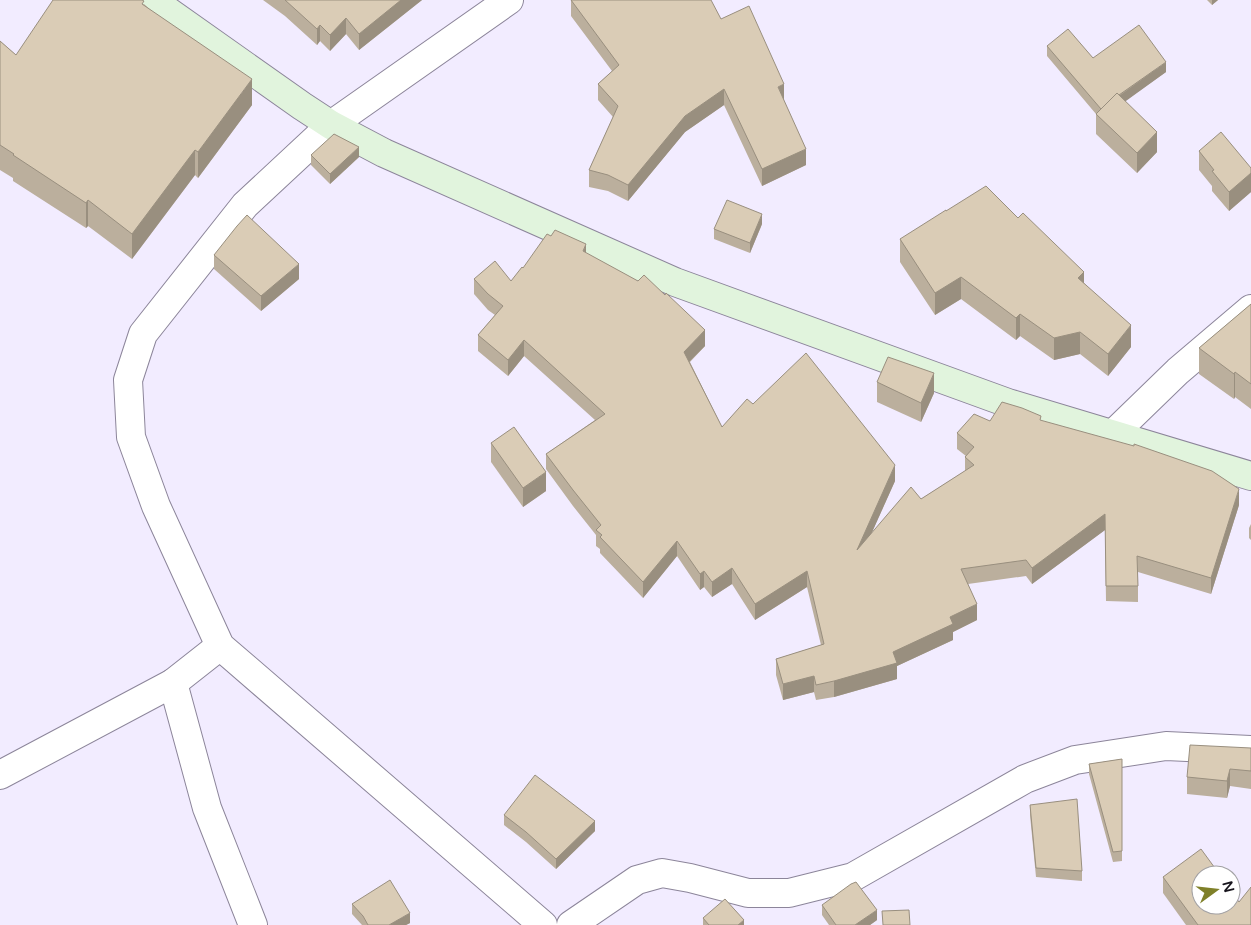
<svg xmlns="http://www.w3.org/2000/svg" width="1251" height="925" font-family="'Varela Round',sans-serif">
  <rect width="100%" height="100%" fill="#f2ecff"/>
  <g fill="none" stroke-linecap="round" stroke-linejoin="round">
    <defs>
      <g id="minor">
        <polyline points="509,0 331,125 245,205 143,334 128,380 131,437 156,506 220,646 543,925"/>
        <polyline points="1112,435 1178,371 1251,309"/>
        <polyline points="173,683 207,808 253,925"/>
        <polyline points="0,775 173,683 220,646"/>
        <polyline points="571,925 637,880 662,873 690,878 748,893 789,893 853,877 1025,779 1075,760 1166,746 1251,750"/>
      </g>
      <polyline id="secondary" points="152,0 302,106 331,125 384,153 675,282 1008,403 1251,476"/>
    </defs>
    <!-- minor casing -->
    <use href="#minor" stroke="#8c859a" stroke-width="30"/>
    <!-- secondary casing -->
    <use href="#secondary" stroke="#8c859a" stroke-width="30"/>
    <!-- minor -->
    <use href="#minor" stroke="#fff" stroke-width="28"/>
    <!-- secondary -->
    <use href="#secondary" stroke="#e1f4dd" stroke-width="28"/>
  </g>
  <!-- wall -->
  <g fill="#bbaf9d">
    <polygon points="263,0 422,0 359,50 346,34 330,51 320,41 317,45 285,16"/>
    <polygon points="571,0 721,19 784,101 806,165 762,186 724,105 685,132 628,201 608,191 589,187 589,170 613,117 598,100 598,84 612,71 571,16"/>
    <polygon points="1207,0 1218,0 1212,5"/>
    <polygon points="144,4 252,105 198,178 195,175 132,259 88,226 86,228 13,181 13,178 0,170 0,41 16,55"/>
    <polygon points="1047,46 1093,58 1166,72 1125,101 1157,152 1137,173 1096,134 1096,114 1047,56"/>
    <polygon points="1199,151 1251,168 1251,192 1229,211 1212,191 1212,186 1199,170"/>
    <polygon points="311,155 359,157 330,184 311,165"/>
    <polygon points="762,224 750,253 714,239 714,229"/>
    <polygon points="900,239 1084,283 1131,347 1108,376 1080,354 1054,360 1020,336 1016,340 961,299 935,315 900,262"/>
    <polygon points="586,253 705,346 690,362 722,427 753,404 895,481 871,534 921,499 965,471 965,457 966,456 957,449 957,433 990,421 1041,421 1239,505 1211,594 1138,572 1138,602 1106,601 1105,530 1032,584 1026,576 968,584 977,620 953,632 953,640 897,666 897,679 834,697 816,700 814,692 783,700 776,675 776,659 821,645 807,587 755,620 732,584 712,597 704,587 700,590 677,556 643,598 600,553 600,549 596,546 596,535 573,506 546,469 546,454 595,420 524,356 508,376 478,351 478,335 495,315 488,310 474,294 474,279 511,281 523,268"/>
    <polygon points="214,255 299,279 261,311 214,269"/>
    <polygon points="1251,304 1251,409 1235,397 1234,399 1199,374 1199,348"/>
    <polygon points="877,382 934,393 921,422 877,402"/>
    <polygon points="491,443 546,491 523,507 491,462"/>
    <polygon points="1251,524 1251,540 1249,538 1249,528"/>
    <polygon points="1251,748 1251,789 1230,786 1227,798 1187,794 1187,777"/>
    <polygon points="1122,759 1122,861 1113,862 1089,774 1089,764"/>
    <polygon points="1030,805 1082,871 1082,881 1036,877 1030,815"/>
    <polygon points="504,815 595,831 556,869 526,842 504,825"/>
    <polygon points="1163,877 1239,902 1251,925 1186,925 1163,893"/>
    <polygon points="352,904 410,923 406,925 362,925 352,914"/>
    <polygon points="822,905 877,920 870,925 829,925 822,915"/>
    <polygon points="703,918 744,925 703,925"/>
  </g>
  <!-- shaded-wall -->
  <g fill="#998f7f">
    <polygon points="401,0 422,0 359,50 359,34"/>
    <polygon points="1212,0 1218,0 1212,5"/>
    <polygon points="346,18 346,34 330,51 330,35"/>
    <polygon points="320,25 320,41 317,45 317,29"/>
    <polygon points="1166,62 1166,72 1101,119 1101,109"/>
    <polygon points="252,79 252,105 198,178 198,152"/>
    <polygon points="784,84 784,101 778,87"/>
    <polygon points="724,89 724,105 685,132 628,201 628,185 685,116"/>
    <polygon points="1157,132 1157,152 1137,173 1137,153"/>
    <polygon points="359,147 359,157 330,184 330,174"/>
    <polygon points="806,149 806,165 762,186 762,169"/>
    <polygon points="195,150 195,175 132,259 132,234"/>
    <polygon points="1251,173 1251,192 1229,211 1229,192"/>
    <polygon points="88,200 88,226 86,228 86,203"/>
    <polygon points="762,214 762,224 750,253 750,243"/>
    <polygon points="586,244 586,260 583,251"/>
    <polygon points="299,264 299,279 261,311 261,296"/>
    <polygon points="1084,272 1084,294 1078,278"/>
    <polygon points="961,277 961,299 935,315 935,293"/>
    <polygon points="1020,314 1020,336 1016,340 1016,318"/>
    <polygon points="1131,325 1131,347 1108,376 1108,354"/>
    <polygon points="705,330 705,346 684,367 684,352"/>
    <polygon points="1080,332 1080,354 1054,360 1054,338"/>
    <polygon points="524,340 524,356 508,376 508,360"/>
    <polygon points="1235,372 1235,397 1234,399 1234,374"/>
    <polygon points="934,373 934,393 921,422 921,403"/>
    <polygon points="895,465 895,481 857,566 857,550"/>
    <polygon points="546,472 546,491 523,507 523,488"/>
    <polygon points="1239,489 1239,505 1211,594 1211,578"/>
    <polygon points="1105,514 1105,530 1032,584 1032,568"/>
    <polygon points="677,541 677,556 643,598 643,582"/>
    <polygon points="732,568 732,584 712,597 712,582"/>
    <polygon points="704,571 704,587 700,590 700,574"/>
    <polygon points="807,571 807,587 755,620 755,604"/>
    <polygon points="977,604 977,620 953,632 953,640 897,666 897,679 834,697 834,681 893,652 950,617"/>
    <polygon points="814,676 814,692 783,700 783,684"/>
    <polygon points="1230,769 1230,786 1227,798 1227,781"/>
    <polygon points="595,821 595,831 556,869 556,859"/>
    <polygon points="877,910 877,920 870,925 855,925"/>
    <polygon points="410,913 410,923 406,925 389,925"/>
    <polygon points="744,920 744,925 738,925"/>
  </g>
  <!-- building -->
  <g fill="#daccb6" stroke="#998f7f">
    <polygon points="53,0 142,0 144,1 142,4 252,79 198,152 195,150 132,234 88,200 86,203 13,155 14,154 0,145 0,41 16,55"/>
    <polygon points="285,0 401,0 359,34 346,18 330,35 320,25 317,29"/>
    <polygon points="571,0 711,0 721,19 749,6 784,84 778,87 806,149 762,169 724,89 685,116 628,185 608,175 589,170 618,106 598,84 619,65"/>
    <polygon points="1139,25 1166,62 1119,95 1117,93 1101,109 1047,46 1068,29 1093,58"/>
    <polygon points="1117,93 1157,132 1137,153 1096,114"/>
    <polygon points="1221,132 1251,168 1251,173 1229,192 1212,171 1214,170 1199,151"/>
    <polygon points="334,134 359,147 330,174 311,155"/>
    <polygon points="986,186 1018,218 1023,213 1084,272 1078,278 1131,325 1108,354 1080,332 1054,338 1020,314 1016,318 961,277 935,293 900,239 946,210 946,211"/>
    <polygon points="727,200 762,214 750,243 714,229"/>
    <polygon points="247,215 299,264 261,296 214,255 237,226"/>
    <polygon points="555,230 586,244 583,251 638,281 644,275 665,295 666,293 705,330 684,352 722,427 747,399 753,404 806,353 895,465 857,550 911,487 921,499 974,465 965,457 974,447 957,433 974,414 990,421 1002,402 1022,408 1041,416 1040,420 1134,446 1134,444 1212,471 1239,489 1211,578 1137,556 1138,586 1106,586 1105,514 1032,568 1026,560 961,569 977,604 950,617 953,624 893,652 897,663 834,681 816,685 814,676 783,684 776,659 824,644 807,571 755,604 732,568 712,582 704,571 700,574 677,541 643,582 600,537 602,535 596,530 601,525 573,490 546,454 605,414 524,340 508,360 478,335 503,306 488,294 474,279 495,261 511,281 522,267 523,268 547,234 551,236"/>
    <polygon points="1251,304 1251,384 1235,372 1234,374 1199,348"/>
    <polygon points="888,357 934,373 921,403 877,382"/>
    <polygon points="514,427 546,472 523,488 491,443"/>
    <polygon points="1190,745 1251,748 1251,771 1230,769 1227,781 1187,777"/>
    <polygon points="1122,759 1122,851 1113,852 1089,764"/>
    <polygon points="535,775 595,821 556,859 526,832 504,815"/>
    <polygon points="1077,799 1082,871 1036,868 1030,805"/>
    <polygon points="1201,849 1220,875 1201,875 1201,905 1231,905 1231,891 1239,902 1251,887 1251,925 1198,925 1163,877"/>
    <polygon points="390,880 410,913 389,925 368,925 363,916 352,904"/>
    <polygon points="856,882 877,910 855,925 836,925 822,905 851,884"/>
    <polygon points="725,899 744,920 738,925 709,925 703,918"/>
    <polygon points="909,910 910,925 883,925 882,911"/>
  </g>
  <!-- north arrow -->
  <g transform="translate(1216 890) rotate(75)"><circle r="24" fill="#ffffff" stroke="#a2a1a4"/>
  <path d="M0-4L9 19L0 12L-9 19Z" fill="#7f8029"/>
  <text y="-8" font-size="14" font-weight="bold" text-anchor="middle" fill="#17141c">N</text>
  </g>
</svg>
